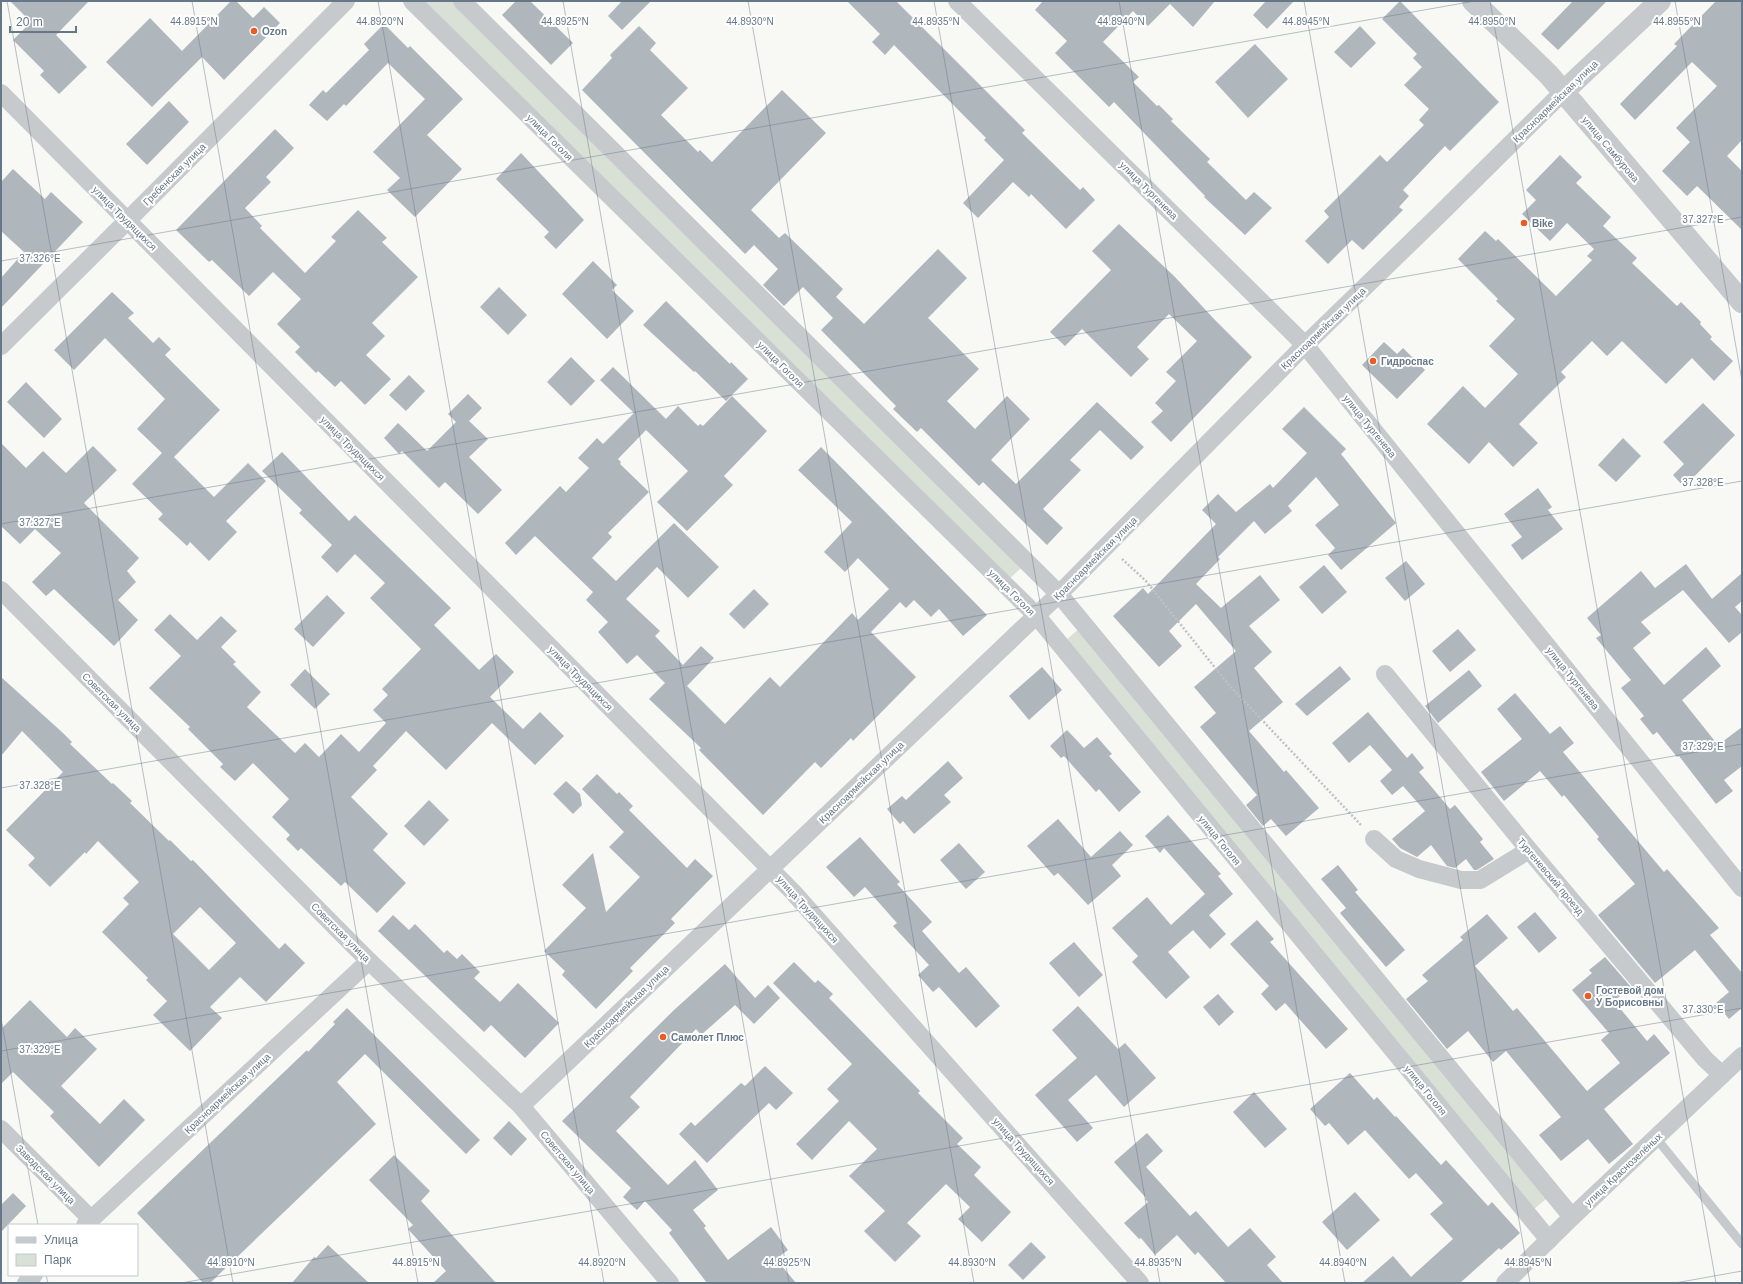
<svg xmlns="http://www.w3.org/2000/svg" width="1743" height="1284" font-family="Helvetica,sans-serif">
  <rect width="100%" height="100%" fill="#f8f8f5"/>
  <!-- green -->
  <g fill="#d9e0d6">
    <polygon points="423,1 452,1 1021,568 1007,581"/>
    <polygon points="1080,628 1547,1198 1532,1211 1065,641"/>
  </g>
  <!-- building -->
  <g fill="#afb6bc" fill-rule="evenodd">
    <polygon points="10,1 89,1 56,35 87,67 59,94 40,75 44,71 13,40 31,22"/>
    <polygon points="231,1 236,1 253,18 264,7 280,23 224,80 202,57 152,107 106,62 150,18 182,51"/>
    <polygon points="516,1 530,1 573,43 551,65 502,15"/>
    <polygon points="622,1 651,1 622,30 608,16"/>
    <polygon points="847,1 896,1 1025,130 1022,133 1080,190 1083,187 1095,200 1066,229 1031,194 1029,197 1013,182 978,218 963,203 1004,160 984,140 986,138 894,45 885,55 872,42 880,34"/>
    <polygon points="1043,1 1215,1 1193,27 1170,4 1148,26 1133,11 1103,42 1139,77 1133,82 1157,106 1159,105 1173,119 1171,121 1210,159 1207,162 1246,200 1254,192 1272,208 1245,235 1204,197 1205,196 1114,102 1109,107 1055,53 1067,41 1035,10"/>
    <polygon points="1266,1 1294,1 1267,29 1253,15"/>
    <polygon points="1400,1 1499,102 1450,151 1445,146 1403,190 1409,196 1399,207 1403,210 1363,250 1352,240 1328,264 1305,241 1329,217 1324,211 1380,155 1387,162 1424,125 1419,120 1429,109 1404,85 1422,67 1413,58 1417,54 1382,19"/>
    <polygon points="1573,1 1607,1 1558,50 1541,34"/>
    <polygon points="1716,1 1742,1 1742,140 1727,156 1742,171 1742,230 1697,186 1687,196 1662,171 1690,142 1676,128 1717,86 1692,62 1635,120 1620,104 1677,46 1674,44"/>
    <polygon points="384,24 408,48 410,46 463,99 427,135 462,169 415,217 387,190 400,178 373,152 425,99 388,63 346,106 344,104 327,121 309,105 323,90 326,93 369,50 364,44"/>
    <polygon points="639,26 656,43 650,50 688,88 661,115 698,152 700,150 712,162 782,90 826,133 751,210 779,238 785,233 843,289 836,297 864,324 938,249 967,278 928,318 979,369 947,401 975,429 1007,396 1030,419 991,460 1016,484 1097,402 1144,447 1131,460 1100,430 1070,460 1081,470 1043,509 1063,528 1047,545 983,482 979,486 921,428 917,432 893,409 896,406 821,330 833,318 803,287 784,306 763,285 778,269 754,245 745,254 582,90 612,58 610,55"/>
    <polygon points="1360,26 1376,43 1351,68 1334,52"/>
    <polygon points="1255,44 1288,79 1248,118 1215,82"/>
    <polygon points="169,101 189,122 147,165 126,144"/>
    <polygon points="275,129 294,148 266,177 271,182 245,208 262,226 260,228 305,273 336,241 331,237 358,210 387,238 382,242 418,277 372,323 385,336 366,355 391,379 365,405 341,381 335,387 318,371 316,373 295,352 300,347 277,324 301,299 273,272 249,296 212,260 209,262 176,230"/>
    <polygon points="521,153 584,220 556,249 544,237 549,232 496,179"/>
    <polygon points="1560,155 1582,177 1576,183 1611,217 1603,226 1637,258 1632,263 1677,306 1681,302 1701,322 1700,324 1712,337 1710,339 1733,361 1714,381 1692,358 1666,384 1622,341 1607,356 1592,341 1561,372 1566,377 1519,424 1538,443 1513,467 1489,442 1469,464 1427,424 1463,386 1485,408 1518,374 1489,346 1515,319 1496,301 1498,299 1458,259 1485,231 1496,241 1498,239 1556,296 1592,260 1587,256 1594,249 1567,223 1550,241 1522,214 1536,200 1526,190"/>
    <polygon points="13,169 45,199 51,192 83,222 1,308 1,278 24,252 1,231 1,182"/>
    <polygon points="1119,224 1175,277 1213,318 1252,357 1171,442 1151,422 1163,411 1155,403 1176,381 1166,372 1197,341 1169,314 1137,347 1149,359 1131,377 1082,329 1065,346 1050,332 1111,270 1092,251"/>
    <polygon points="593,261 617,285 612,290 634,311 607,339 562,294"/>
    <polygon points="499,287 527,315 508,335 480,307"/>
    <polygon points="112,292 134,313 128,318 153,343 159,337 171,349 165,355 220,410 174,457 214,497 248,463 266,481 226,521 237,532 209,561 190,542 187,546 158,519 163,514 132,484 162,453 137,429 165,399 105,338 74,370 54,350"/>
    <polygon points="666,301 730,364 731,362 748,379 726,401 695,371 694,372 643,325"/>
    <polygon points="1384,342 1397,354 1403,348 1425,370 1397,399 1362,365"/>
    <polygon points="571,357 595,381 571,406 547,382"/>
    <polygon points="613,367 666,419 678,406 698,426 700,424 703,426 732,396 767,431 724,476 733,485 687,531 657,502 688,471 646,430 618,459 621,462 620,464 649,492 608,533 612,537 592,558 616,581 674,523 719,567 688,598 657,567 626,599 660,631 655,636 683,665 701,646 714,658 687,686 725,724 770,677 780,687 852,613 858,620 889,589 858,558 845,572 824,552 852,522 798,470 821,447 987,615 963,636 939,609 931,617 914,600 906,608 900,602 871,632 916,677 853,741 851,738 821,768 815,762 763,815 699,750 701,748 649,699 665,683 637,655 627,664 598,632 608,622 586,600 593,592 535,536 516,555 505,543 560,486 566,492 589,468 578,458 597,438 603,444 634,413 600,380"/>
    <polygon points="409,375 425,391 406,411 389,395"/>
    <polygon points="26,382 62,419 44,438 7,402"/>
    <polygon points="468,394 482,408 469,421 488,439 469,457 502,490 478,514 445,482 439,488 402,451 399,454 384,438 398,423 427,451 456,422 448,414"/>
    <polygon points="1703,403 1735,435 1684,487 1673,475 1684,464 1663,442"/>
    <polygon points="1304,407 1346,449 1341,454 1396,523 1341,570 1328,555 1335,548 1315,525 1339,505 1316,477 1288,506 1292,511 1265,534 1254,521 1218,557 1220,559 1196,584 1221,608 1260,575 1280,600 1249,626 1272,652 1254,668 1283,702 1249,731 1284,772 1286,770 1319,808 1286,836 1271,819 1263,826 1246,805 1257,795 1200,727 1216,713 1194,687 1236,651 1196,604 1169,631 1182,646 1159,667 1113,616 1143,588 1148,594 1216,524 1202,510 1218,494 1236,512 1270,484 1273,488 1307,453 1282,429"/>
    <polygon points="1623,438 1641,456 1616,482 1598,465"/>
    <polygon points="1,443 26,468 43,451 66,473 93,446 117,470 84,503 139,558 127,571 136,582 118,600 138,620 114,646 54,589 46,596 32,582 61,553 35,529 20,544 1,526"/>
    <polygon points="282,452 349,521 355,515 451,608 434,625 479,670 496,654 514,672 490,697 523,729 540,712 564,736 535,765 492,723 446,770 406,731 373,766 377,770 351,797 388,834 373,850 406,883 377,913 345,882 341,886 301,848 298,851 286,839 290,835 272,817 289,799 253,763 235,781 220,767 223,764 188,729 190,727 149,688 181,656 154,630 170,614 197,640 221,616 237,631 221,647 236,662 233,664 261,692 247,707 295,753 305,743 319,757 341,734 359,752 386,723 373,710 388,695 382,689 421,649 370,598 385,583 355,554 337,573 321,557 332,545 299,513 302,510 262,471"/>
    <polygon points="1538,488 1552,507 1548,510 1563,529 1522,560 1511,545 1522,537 1504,514"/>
    <polygon points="1406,561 1425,584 1405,601 1385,578"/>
    <polygon points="1686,564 1712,599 1742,573 1742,601 1735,607 1742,615 1742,632 1729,643 1683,590 1641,622 1651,633 1633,648 1664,685 1706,647 1721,666 1682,700 1718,745 1742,727 1742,766 1724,780 1733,791 1716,804 1679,756 1677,757 1657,732 1653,735 1640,719 1644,716 1621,688 1631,680 1596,638 1601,635 1587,618 1641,571 1655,588"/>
    <polygon points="1324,565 1347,592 1322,614 1299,587"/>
    <polygon points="754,589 769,604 744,629 729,614"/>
    <polygon points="327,595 345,613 313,647 294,629"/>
    <polygon points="1458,629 1476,650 1450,672 1432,651"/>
    <polygon points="1340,666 1351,679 1307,716 1295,704"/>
    <polygon points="1042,667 1062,690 1029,720 1009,696"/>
    <polygon points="305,669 330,694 315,709 290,685"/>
    <polygon points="1469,670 1482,686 1438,723 1425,706"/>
    <path d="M1,677L63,733L72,742L70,744L112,784L113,783L132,801L130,803L169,841L170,840L191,861L193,860L279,949L285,943L305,963L266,1002L240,977L210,1007L222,1018L190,1051L153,1015L167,1001L146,980L148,978L102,932L129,904L123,898L139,882L98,841L86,854L85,852L50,887L28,865L35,858L6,830L63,772L22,731L1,756ZM200,907L236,943L209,970L173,934Z"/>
    <polygon points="1515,693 1550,734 1560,726 1574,743 1563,752 1664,872 1667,869 1719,928 1710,935 1742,973 1742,1008 1729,1019 1716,1003 1729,992 1695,950 1655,983 1598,915 1635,884 1597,839 1599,837 1564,795 1562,797 1540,771 1504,801 1481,772 1522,739 1497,709"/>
    <polygon points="1368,712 1407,758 1412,753 1424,768 1419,772 1450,809 1455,805 1483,839 1480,842 1494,859 1477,870 1474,870 1466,859 1455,868 1447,866 1431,845 1417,857 1400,848 1392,839 1425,811 1403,786 1392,795 1380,781 1392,770 1370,745 1349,763 1332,743"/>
    <polygon points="1067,730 1084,748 1097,737 1112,754 1109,756 1141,792 1119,812 1099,789 1096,792 1064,756 1061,758 1050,746"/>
    <polygon points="948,761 963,778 944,795 951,802 914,834 903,821 900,824 887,809 902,796 906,800"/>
    <polygon points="597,774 617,794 619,792 633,806 629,810 687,868 695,859 713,876 671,919 675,923 630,968 633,971 596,1009 562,975 565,971 544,951 586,908 562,885 593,853 606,912 640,877 609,847 624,832 582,789"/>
    <polygon points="566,781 580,794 582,805 573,814 553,794"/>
    <polygon points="429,800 449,820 424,846 404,826"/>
    <polygon points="1168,815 1221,874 1218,876 1233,894 1209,915 1226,934 1210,949 1193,930 1168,952 1190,977 1166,999 1132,962 1138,956 1112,928 1147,897 1171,925 1205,894 1164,848 1160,853 1145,836"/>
    <polygon points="1058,819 1091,857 1120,831 1133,845 1112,865 1121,876 1088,905 1058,873 1054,876 1027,846"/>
    <polygon points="860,837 900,882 897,884 932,922 922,931 959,973 966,967 1000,1006 976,1028 939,987 933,992 918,975 929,965 893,926 897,923 865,887 854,897 826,867"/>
    <polygon points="959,843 985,872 966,889 940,860"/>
    <polygon points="1338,865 1358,890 1355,892 1405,950 1386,967 1340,913 1346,908 1321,879"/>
    <polygon points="1535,912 1557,938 1539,953 1517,927"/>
    <polygon points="1487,914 1508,938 1475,966 1513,1011 1517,1008 1587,1091 1620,1063 1601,1040 1609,1033 1572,990 1592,973 1589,970 1605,957 1631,987 1614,1001 1647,1041 1654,1034 1670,1053 1604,1109 1633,1144 1609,1164 1588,1139 1561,1161 1539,1135 1561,1117 1506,1051 1493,1062 1468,1031 1447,1049 1406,999 1428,981 1422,975 1463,940 1460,937"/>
    <polygon points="393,915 409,930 415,924 444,953 447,950 457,959 462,954 480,972 474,978 500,1002 518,983 559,1023 525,1058 491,1025 484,1032 378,931"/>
    <polygon points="1257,920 1274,939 1270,942 1348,1029 1326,1049 1285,1003 1276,1011 1261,994 1269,986 1230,944"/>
    <polygon points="1074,942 1103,975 1079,997 1049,963"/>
    <polygon points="794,962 815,983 818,980 833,994 829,998 920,1091 918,1093 963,1138 957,1144 981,1167 974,1175 1011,1212 982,1242 958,1219 970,1207 946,1184 907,1223 921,1236 895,1262 864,1231 885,1211 849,1176 877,1149 849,1121 812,1160 796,1144 839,1101 827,1089 852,1064 773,983"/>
    <polygon points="725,964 755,998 768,985 780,998 754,1024 735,1005 701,1035 696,1029 630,1097 640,1107 616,1131 668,1185 695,1160 718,1190 693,1210 706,1226 704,1228 728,1260 771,1227 788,1250 776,1259 796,1283 707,1283 669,1233 672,1230 645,1201 637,1210 623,1197 631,1188 562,1121 674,1010"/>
    <polygon points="1218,994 1234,1012 1219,1026 1203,1007"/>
    <polygon points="30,1000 67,1037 75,1028 97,1049 61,1086 100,1124 124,1099 145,1120 99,1167 50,1116 54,1112 13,1072 1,1084 1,1029"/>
    <polygon points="1078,1006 1118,1049 1125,1043 1156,1078 1124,1107 1096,1075 1068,1100 1093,1128 1077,1142 1035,1095 1077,1058 1052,1030"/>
    <polygon points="347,1008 480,1140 466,1154 365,1054 337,1082 376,1124 210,1283 203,1283 137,1213 307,1050 308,1052 335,1024 333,1022"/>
    <polygon points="765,1066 793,1093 776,1110 769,1103 707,1163 679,1134 691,1122 695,1126 741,1083 745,1086"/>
    <polygon points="1350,1073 1374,1100 1377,1097 1395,1117 1396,1116 1441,1165 1446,1160 1488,1206 1492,1202 1520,1233 1501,1250 1499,1248 1460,1283 1362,1283 1393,1256 1411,1277 1453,1239 1430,1214 1443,1203 1416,1173 1409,1179 1365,1130 1348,1145 1329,1123 1325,1126 1310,1109"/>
    <polygon points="1254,1092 1287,1129 1265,1148 1233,1112"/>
    <polygon points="509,1121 527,1139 511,1156 493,1138"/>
    <polygon points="1147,1133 1163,1151 1146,1167 1190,1216 1196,1211 1228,1247 1250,1228 1276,1257 1267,1265 1283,1283 1226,1283 1198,1252 1195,1255 1177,1235 1155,1255 1141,1238 1139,1239 1124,1223 1148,1202 1145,1199 1146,1198 1114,1162"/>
    <polygon points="394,1155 430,1191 421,1201 496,1283 433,1283 446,1271 408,1229 413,1225 369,1180"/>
    <polygon points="1355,1192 1380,1220 1347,1250 1322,1222"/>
    <polygon points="13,1193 26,1206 1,1232 1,1205"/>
    <polygon points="1031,1242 1046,1257 1023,1280 1008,1265"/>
    <polygon points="328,1245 369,1283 292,1283 314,1257 316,1258"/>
  </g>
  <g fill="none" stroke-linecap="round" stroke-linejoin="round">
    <!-- path -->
    <polyline stroke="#bfc2c4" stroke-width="2.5" stroke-dasharray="2 2" stroke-linecap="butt" points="1122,559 1146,581 1228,684 1361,825"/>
    <!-- service -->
    <polyline stroke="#c6cacd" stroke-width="9" points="1656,1138 1742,1244"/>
    <!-- minor -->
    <g stroke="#c6cacd" stroke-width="18">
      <polyline points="412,1 1036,615 1549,1240"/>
      <polyline points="462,1 1059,594 1572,1217"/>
      <polyline points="957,1 1305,345 1742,888"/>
      <polyline points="1,93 793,892 1140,1283"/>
      <polyline points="1,346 127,221 346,1"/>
      <polyline points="1,590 369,961 521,1106 670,1283"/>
      <polyline points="1385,674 1529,850 1705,1059 1722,1075"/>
      <polyline points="1374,839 1396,859 1419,869 1461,880 1480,880 1529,850"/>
      <polyline points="521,1106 1059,594 1305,345 1440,214 1563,92"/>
      <polyline points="1,1129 91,1219"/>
      <polyline points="85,1225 369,961"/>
      <polyline points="26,1283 34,1275"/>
      <polyline points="1505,1283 1572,1217 1742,1056"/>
    </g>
    <!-- tertiary -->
    <g stroke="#c6cacd" stroke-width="22">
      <polyline points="1473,1 1549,75 1742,302"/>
      <polyline points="1563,92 1660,1"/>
    </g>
  </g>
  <!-- ticks -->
  <path fill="none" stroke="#678" stroke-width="1" stroke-opacity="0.45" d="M7,1L233,1283M192,1L418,1283M378,1L604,1283M563,1L789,1283M748,1L974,1283M934,1L1160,1283M1119,1L1345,1283M1304,1L1530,1283M1490,1L1716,1283M1675,1L1742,381M1,261L1475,1M1,524L1742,217M1,788L1742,481M1,1018L38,1225M1,1051L1742,744M46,1275L48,1283M181,1283L1742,1008M1675,1283L1742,1271"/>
  <!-- markers -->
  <g fill="#ea5c23" stroke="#fff" stroke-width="1.5">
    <circle cx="254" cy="31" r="4"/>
    <circle cx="1524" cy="223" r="4"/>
    <circle cx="1373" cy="361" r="4"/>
    <circle cx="1588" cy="996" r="4"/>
    <circle cx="663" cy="1037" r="4"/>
  </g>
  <g text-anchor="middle" stroke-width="4" stroke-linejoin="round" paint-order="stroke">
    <!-- poi labels -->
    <g font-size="10" font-weight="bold" fill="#678" stroke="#fff" text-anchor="start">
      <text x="262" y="35">Ozon</text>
      <text x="1532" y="227">Bike</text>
      <text x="1381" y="365">Гидроспас</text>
      <text x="1596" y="994">Гостевой дом<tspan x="1596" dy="12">У Борисовны</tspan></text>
      <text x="671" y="1041">Самолет Плюс</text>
    </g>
    <!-- street labels -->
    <g font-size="10" fill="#678" stroke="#fff">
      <text transform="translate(1555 101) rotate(-44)" y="4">Красноармейская улица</text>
      <text transform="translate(550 137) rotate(45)" y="4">улица Гоголя</text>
      <text transform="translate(1611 149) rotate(50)" y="4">улица Самбурова</text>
      <text transform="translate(174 174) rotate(-45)" y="4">Гребенская улица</text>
      <text transform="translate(1149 190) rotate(45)" y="4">улица Тургенева</text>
      <text transform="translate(125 218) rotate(45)" y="4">улица Трудящихся</text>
      <text transform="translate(1323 328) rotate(-44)" y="4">Красноармейская улица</text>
      <text transform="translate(781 364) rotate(45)" y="4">улица Гоголя</text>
      <text transform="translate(1370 426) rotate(51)" y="4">улица Тургенева</text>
      <text transform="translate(353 448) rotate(45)" y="4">улица Трудящихся</text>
      <text transform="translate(1095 558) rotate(-45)" y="4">Красноармейская улица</text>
      <text transform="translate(1012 592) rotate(45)" y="4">улица Гоголя</text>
      <text transform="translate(581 678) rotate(45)" y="4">улица Трудящихся</text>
      <text transform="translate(1573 678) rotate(51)" y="4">улица Тургенева</text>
      <text transform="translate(112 702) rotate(45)" y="4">Советская улица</text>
      <text transform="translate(861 782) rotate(-44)" y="4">Красноармейская улица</text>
      <text transform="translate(1220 840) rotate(51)" y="4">улица Гоголя</text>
      <text transform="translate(1551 876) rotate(50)" y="4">Тургеневский проезд</text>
      <text transform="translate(808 909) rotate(48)" y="4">улица Трудящихся</text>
      <text transform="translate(341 932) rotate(45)" y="4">Советская улица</text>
      <text transform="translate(626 1006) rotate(-44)" y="4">Красноармейская улица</text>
      <text transform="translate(1426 1090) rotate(51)" y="4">улица Гоголя</text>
      <text transform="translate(227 1093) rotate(-43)" y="4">Красноармейская улица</text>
      <text transform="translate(1024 1151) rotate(48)" y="4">улица Трудящихся</text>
      <text transform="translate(568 1162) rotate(50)" y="4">Советская улица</text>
      <text transform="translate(1623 1169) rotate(-43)" y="4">улица Краснозелёных</text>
      <text transform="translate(46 1174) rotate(45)" y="4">Заводская улица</text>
    </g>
  </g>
  <g font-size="10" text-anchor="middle" fill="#678" stroke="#fff" stroke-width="4" stroke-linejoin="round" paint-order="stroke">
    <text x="194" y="25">44.8915°N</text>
    <text x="380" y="25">44.8920°N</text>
    <text x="565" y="25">44.8925°N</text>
    <text x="750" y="25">44.8930°N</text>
    <text x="936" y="25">44.8935°N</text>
    <text x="1121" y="25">44.8940°N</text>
    <text x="1306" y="25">44.8945°N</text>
    <text x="1492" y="25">44.8950°N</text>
    <text x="1677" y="25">44.8955°N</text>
    <text x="1703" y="223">37.327°E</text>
    <text x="40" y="262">37.326°E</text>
    <text x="1703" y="486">37.328°E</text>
    <text x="40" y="526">37.327°E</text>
    <text x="1703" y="750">37.329°E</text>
    <text x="40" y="789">37.328°E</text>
    <text x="1703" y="1013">37.330°E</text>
    <text x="40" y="1053">37.329°E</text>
    <text x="231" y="1266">44.8910°N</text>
    <text x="416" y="1266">44.8915°N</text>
    <text x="602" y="1266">44.8920°N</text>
    <text x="787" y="1266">44.8925°N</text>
    <text x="972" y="1266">44.8930°N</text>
    <text x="1158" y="1266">44.8935°N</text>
    <text x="1343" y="1266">44.8940°N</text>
    <text x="1528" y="1266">44.8945°N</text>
  </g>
  <!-- border -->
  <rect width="1743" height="1284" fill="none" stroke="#667788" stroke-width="4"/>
  <!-- legend -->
  <rect x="8" y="1224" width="130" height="52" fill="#ffffff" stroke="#c2c9cf"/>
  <rect x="16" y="1237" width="20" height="6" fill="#c6cacd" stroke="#c2c9cf"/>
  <text x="44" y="1244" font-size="12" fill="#667788">Улица</text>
  <rect x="16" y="1254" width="20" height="12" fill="#d9e0d6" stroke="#c2c9cf"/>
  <text x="44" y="1264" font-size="12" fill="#667788">Парк</text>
  <!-- scale -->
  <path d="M10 26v6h66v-6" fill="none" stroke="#667788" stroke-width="2"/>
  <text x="16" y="26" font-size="12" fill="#667788" stroke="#ffffff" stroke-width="3" paint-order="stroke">20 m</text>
</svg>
